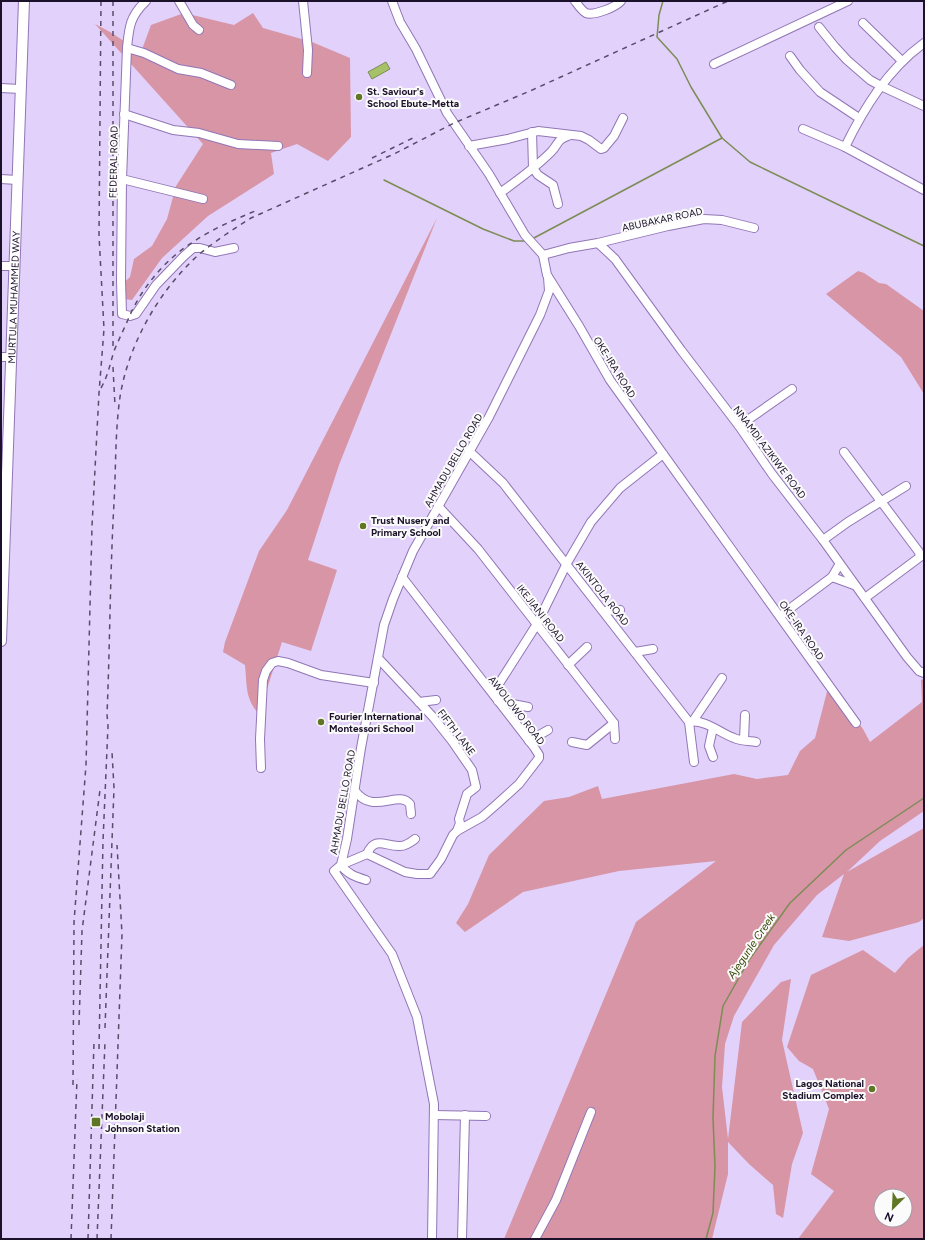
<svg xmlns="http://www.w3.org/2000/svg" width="925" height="1240" font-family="Figtree,sans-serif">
  <rect width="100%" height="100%" fill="#e2d1fb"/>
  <!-- green -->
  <g fill="#d795a6" fill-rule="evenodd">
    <polygon points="184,13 234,25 253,13 263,28 312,42 350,58 351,137 328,161 297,144 271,153 274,174 208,216 162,258 132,300 124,299 118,288 130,277 134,259 152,246 167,219 176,186 203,144 95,24 110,32 141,52 151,25"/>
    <path d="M437,218L339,465L308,560L337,570L311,651L282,642L259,714C245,699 247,685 245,665L223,652L225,642L259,551L287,510Z"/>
    <polygon points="858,271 864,273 879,283 886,284 924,311 924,394 901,357 826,294"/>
    <polygon points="924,679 924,811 880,841 847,872 924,828 924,918 919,922 849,941 822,937 844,874 817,895 774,945 734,1016 725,1044 722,1087 728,1139 742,1022 781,982 791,979 782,1040 803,1133 792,1164 783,1218 776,1214 773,1185 749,1164 728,1142 728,1174 712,1239 504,1239 636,922 716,861 619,871 523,892 465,932 456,923 468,904 489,855 544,801 569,797 598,786 602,799 734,774 757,779 788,775 800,751 815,738 829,684 863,729 870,742 922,702 921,680"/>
    <path d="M924,945V1239H798L834,1191L811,1174L829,1109L813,1069L799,1061L787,1047L811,975L863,950L895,973L908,958ZM881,1196H905V1220H881Z"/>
  </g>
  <!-- water -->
  <polygon fill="#a6c168" stroke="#7d8c55" points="386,62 390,69 372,79 368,72"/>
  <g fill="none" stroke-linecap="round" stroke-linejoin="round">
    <!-- stream -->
    <g stroke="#7d8c55" stroke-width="1.5">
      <polyline points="663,1 659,15 657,37 677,59 691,87 722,138 750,162 924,246"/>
      <polyline points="384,180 483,229 514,241 526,241"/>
      <polyline points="532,239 722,138"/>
      <polyline points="706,1239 713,1213 715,1166 713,1118 715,1056 723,1006 749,960 790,903 846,850 924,798"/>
    </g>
    <defs>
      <g id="minor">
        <path d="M146,1C130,16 129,27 127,48L122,179L121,281L122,314L130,316L136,314L156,285L183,257L193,248H200L215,252L234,248"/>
        <polyline points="179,1 193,25 199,30"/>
        <polyline points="303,1 308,50 307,73"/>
        <polyline points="392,1 400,22 416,49 447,113 489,174 525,235 543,255 547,275 579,326 610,380 856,723"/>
        <path d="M575,1C578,5 582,11 586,13C594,16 616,7 621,1"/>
        <polyline points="863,23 902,61"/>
        <polyline points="819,27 835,47 847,60 870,80 881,86 924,106"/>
        <polyline points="127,48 144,53 178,69 201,73 231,85"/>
        <polyline points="790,56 800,70 820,92 859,118"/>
        <polyline points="714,64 848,1"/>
        <polyline points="1,88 20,89"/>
        <polyline points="124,114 173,130 199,133 238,144 278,146"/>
        <polyline points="803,129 845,147 924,190"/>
        <polyline points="532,132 533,168 538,175 553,185 558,204"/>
        <polyline points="469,146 508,139 538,131 581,136 589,140 601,149 604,148 614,136 623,118"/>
        <path d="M845,147C864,108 888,69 924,43"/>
        <polyline points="1,179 17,180"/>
        <polyline points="122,179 203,199"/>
        <path d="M500,193C518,180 535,168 551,152C559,144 556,140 568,136"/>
        <polyline points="598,243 615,259 681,350 739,426 772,474 823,540 907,657 919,671 924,673"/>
        <polyline points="543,255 569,248 598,243 668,226 704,219 722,220 754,228"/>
        <polyline points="1,266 15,266"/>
        <polyline points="1,357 11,357"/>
        <polyline points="739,426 792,389"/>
        <polyline points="469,451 503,483 689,722 694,762"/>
        <polyline points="844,452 919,552 920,557 865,598"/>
        <polyline points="438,506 478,549 614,723 615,739"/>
        <polyline points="823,540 848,522 906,486"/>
        <polyline points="402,577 534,747 539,755 539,758 519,784 497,804 482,817 457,831 453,835 441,859 430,874 417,874 405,872 367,854 341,865 334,871 392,954 417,1017 434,1104 432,1239"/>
        <polyline points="832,577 854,585"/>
        <polyline points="604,611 620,610"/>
        <polyline points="780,616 832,577 839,565"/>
        <polyline points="635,652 653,649"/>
        <polyline points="378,658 433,717 452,741 472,770 476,787 467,794 460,816 459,819 460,823 457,831"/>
        <polyline points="568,665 587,647"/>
        <polyline points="493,693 537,624 567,563 591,522 620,488 663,454"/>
        <polyline points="498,701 528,707"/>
        <polyline points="419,702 436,700"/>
        <polyline points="693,721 722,678"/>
        <path d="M689,722C705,719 720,733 734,738C741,741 749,741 756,742"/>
        <polyline points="744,740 745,715"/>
        <polyline points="529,741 548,730"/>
        <polyline points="572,742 587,745 614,723"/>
        <polyline points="713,757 709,746 713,728"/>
        <polyline points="261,768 260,739 263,680 266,671 272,663 278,661 288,663 321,675 374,683"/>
        <path d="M355,791C374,816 398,789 410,804L411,814"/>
        <path d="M367,854C375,835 386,847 400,846C406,846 411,842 415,839"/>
        <path d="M366,880C356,877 347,874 341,865L347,839L361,748L384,625L393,599L413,551L489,417L540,315L549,291L548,277"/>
        <polyline points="434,1115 486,1116"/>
        <polyline points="462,1239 465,1115"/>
        <polyline points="535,1239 556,1200 591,1112"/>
      </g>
      <g id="major">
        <path id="s1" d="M1,641L24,1"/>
      </g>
    </defs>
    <!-- minor casing -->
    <use href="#minor" stroke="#9176b6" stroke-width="10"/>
    <!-- major casing -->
    <use href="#major" stroke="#9176b6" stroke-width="12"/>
    <!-- minor -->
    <use href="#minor" stroke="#fff" stroke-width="8"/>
    <!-- major -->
    <use href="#major" stroke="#fff" stroke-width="10"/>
    <!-- rail -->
    <g stroke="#594c6a" stroke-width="1.5" stroke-dasharray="5 5" stroke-linecap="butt">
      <polyline points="113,1 113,349"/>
      <polyline points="372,158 417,136"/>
      <polyline points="113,367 115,406"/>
      <path d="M101,388C108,376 110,364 114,351C119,339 125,327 130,315C143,286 166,259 193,242C212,229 234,220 255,211"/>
      <polyline points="79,1025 82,931 100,790"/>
      <polyline points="105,1028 114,788 112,752"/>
      <path d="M99,1049L103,841L108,726L107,714C110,644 110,573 114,503C116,468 115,432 120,397C128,346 157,294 195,258C212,243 232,230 251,218L394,154L454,123L530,91L728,1"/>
      <polyline points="73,1085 74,922 86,765 92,526 99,393 104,329 99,235 101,1"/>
      <polyline points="71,1239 77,1079"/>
      <polyline points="88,1239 94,1042"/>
      <polyline points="97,1239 105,1042"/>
      <polyline points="111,1239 122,934 117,845"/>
    </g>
  </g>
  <!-- markers -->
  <g fill="#607626" stroke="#fbfbfb" stroke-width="1.5">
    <circle cx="359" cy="97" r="4"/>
    <circle cx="363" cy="526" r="4"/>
    <circle cx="321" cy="722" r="4"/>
    <circle cx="872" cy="1089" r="4"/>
    <rect x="91" y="1117" width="10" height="10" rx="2"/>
  </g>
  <g text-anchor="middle" stroke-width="4" stroke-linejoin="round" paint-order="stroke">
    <!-- poi labels -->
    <g font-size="10" font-weight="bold" fill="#1c112a" stroke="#fbfbfb" text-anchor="start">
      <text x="367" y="95">St. Saviour's<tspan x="367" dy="12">School Ebute-Metta</tspan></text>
      <text x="371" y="524">Trust Nusery and<tspan x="371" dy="12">Primary School</tspan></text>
      <text x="329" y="720">Fourier International<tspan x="329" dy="12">Montessori School</tspan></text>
      <text x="864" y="1087" text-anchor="end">Lagos National<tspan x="864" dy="12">Stadium Complex</tspan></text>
      <text x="105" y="1120">Mobolaji<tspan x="105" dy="12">Johnson Station</tspan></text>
    </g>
    <!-- street labels -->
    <g font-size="10" fill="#1c112a" stroke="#fbfbfb">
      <text transform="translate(113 162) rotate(-89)" y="4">FEDERAL ROAD</text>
      <text transform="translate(662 219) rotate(-12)" y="4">ABUBAKAR ROAD</text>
      <text dy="4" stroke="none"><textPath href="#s1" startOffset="344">MURTULA MUHAMMED WAY</textPath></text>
      <text transform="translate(615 367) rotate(58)" y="4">OKE-IRA ROAD</text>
      <text transform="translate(770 452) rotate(53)" y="4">NNAMDI AZIKIWE ROAD</text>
      <text transform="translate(453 460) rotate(-60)" y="4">AHMADU BELLO ROAD</text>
      <text transform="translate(603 593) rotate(52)" y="4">AKINTOLA ROAD</text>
      <text transform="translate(541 613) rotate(52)" y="4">IKEJIANI ROAD</text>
      <text transform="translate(802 630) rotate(55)" y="4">OKE-IRA ROAD</text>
      <text transform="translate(517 710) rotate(52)" y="4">AWOLOWO ROAD</text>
      <text transform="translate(457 732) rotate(53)" y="4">FIFTH LANE</text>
      <text transform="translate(342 802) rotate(-80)" y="4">AHMADU BELLO ROAD</text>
    </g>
    <!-- water labels -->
    <g font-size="11" font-style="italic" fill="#364601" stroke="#fbfbfb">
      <text transform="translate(751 946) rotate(-56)" y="4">Ajegunle Creek</text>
    </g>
  </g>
  <!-- border -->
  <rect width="925" height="1240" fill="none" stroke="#1c112a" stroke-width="4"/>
  <!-- north arrow -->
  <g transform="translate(893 1208) rotate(204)"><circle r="19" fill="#fbfbfb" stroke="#a29da7"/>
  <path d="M0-3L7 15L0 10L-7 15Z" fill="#607626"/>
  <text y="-6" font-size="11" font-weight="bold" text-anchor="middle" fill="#1c112a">N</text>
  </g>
</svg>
